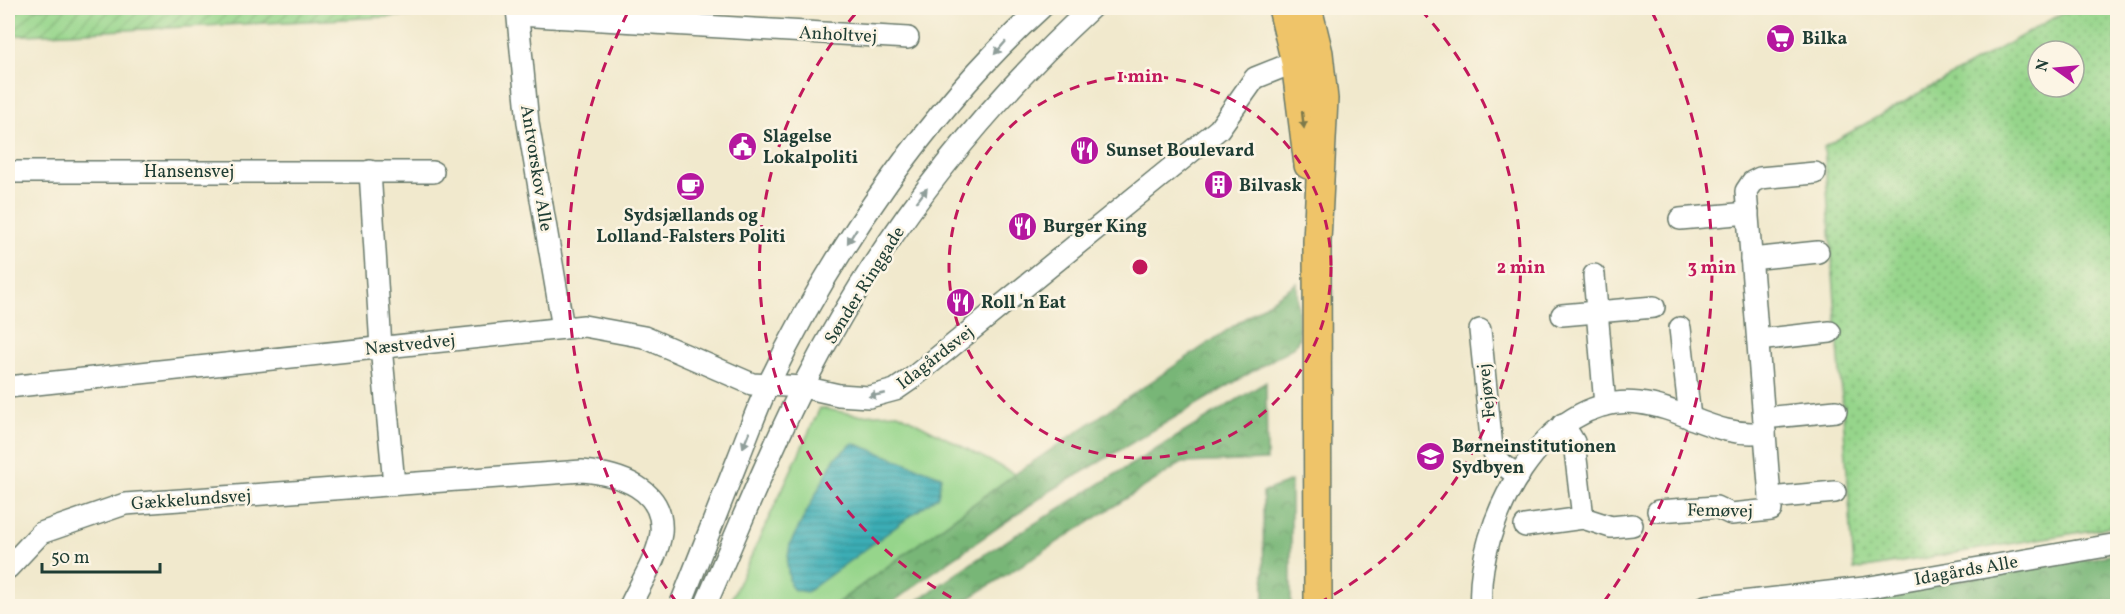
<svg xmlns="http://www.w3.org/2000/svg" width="2125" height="614" font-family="Vollkorn,serif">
  <defs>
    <pattern id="forest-crowns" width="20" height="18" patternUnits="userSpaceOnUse" patternTransform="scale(1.5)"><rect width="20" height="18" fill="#78b677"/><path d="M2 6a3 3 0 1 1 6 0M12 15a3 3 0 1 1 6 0" fill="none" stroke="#629562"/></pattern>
    <pattern id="park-dots" width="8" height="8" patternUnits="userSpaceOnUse" patternTransform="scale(1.5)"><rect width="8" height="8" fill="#96d58b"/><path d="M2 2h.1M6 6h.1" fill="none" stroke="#7aae72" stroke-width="1.8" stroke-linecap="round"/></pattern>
    <pattern id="garden-furrows" width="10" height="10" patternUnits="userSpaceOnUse" patternTransform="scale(1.5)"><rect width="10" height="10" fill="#96d58b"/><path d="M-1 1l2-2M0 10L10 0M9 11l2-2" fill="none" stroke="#7aae72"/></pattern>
    <pattern id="water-rules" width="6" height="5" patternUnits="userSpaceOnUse" patternTransform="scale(1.5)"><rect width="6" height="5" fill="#3badb5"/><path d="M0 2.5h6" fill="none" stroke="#318e94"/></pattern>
  </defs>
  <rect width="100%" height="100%" fill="#fcf5e5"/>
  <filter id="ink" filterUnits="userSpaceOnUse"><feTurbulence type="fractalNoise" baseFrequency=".0167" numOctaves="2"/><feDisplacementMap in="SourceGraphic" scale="12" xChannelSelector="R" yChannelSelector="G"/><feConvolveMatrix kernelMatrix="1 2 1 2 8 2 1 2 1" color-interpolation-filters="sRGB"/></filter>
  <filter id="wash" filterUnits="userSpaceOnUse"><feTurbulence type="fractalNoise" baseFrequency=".008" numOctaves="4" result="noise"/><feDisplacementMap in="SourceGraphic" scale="24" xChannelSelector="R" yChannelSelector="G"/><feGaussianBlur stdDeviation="1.35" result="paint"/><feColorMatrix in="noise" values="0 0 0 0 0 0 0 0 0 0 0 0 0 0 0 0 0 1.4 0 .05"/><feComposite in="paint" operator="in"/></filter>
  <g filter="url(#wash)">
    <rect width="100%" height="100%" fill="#f1e9cd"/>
    <!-- grass -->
    <polygon fill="#96d58b" stroke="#5a8960" stroke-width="1.5" points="820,408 858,415 898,413 1015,474 833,606 728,606"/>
    <!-- forest -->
    <g fill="url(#forest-crowns)" stroke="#4c7a56" stroke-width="1.5">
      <polygon points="1297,283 1299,339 1292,348 1052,490 925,578 888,606 833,606 1015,474"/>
      <polygon points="1266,382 1267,460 1182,463 957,606 910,606 985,554"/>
      <polygon points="1291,481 1291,606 1264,606 1263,492"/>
      <polygon points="2117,554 2117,606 2091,606 2088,603 1852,606 1852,598"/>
    </g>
    <!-- park -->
    <g fill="url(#park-dots)" stroke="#5a8960" stroke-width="1.5" fill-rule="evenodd">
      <path d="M2071,8H2116L2117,526L1854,570L1824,147ZM2038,51H2074V87H2038Z"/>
      <polygon points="2088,603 2091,606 1960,606 1979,604"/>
    </g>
    <!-- garden -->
    <polygon fill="url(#garden-furrows)" stroke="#5a8960" stroke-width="1.5" points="8,8 502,8 502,11 8,36"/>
    <!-- water -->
    <polygon fill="url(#water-rules)" stroke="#2d7574" stroke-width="1.5" points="853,443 941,476 938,496 807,592 794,590 790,585 787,564 790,544 834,459"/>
  </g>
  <g filter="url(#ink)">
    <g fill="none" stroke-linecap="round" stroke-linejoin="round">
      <defs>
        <g id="minor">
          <polyline points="517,8 528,123 563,328"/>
          <polyline points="518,15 908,38"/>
          <polyline points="370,171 381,347 394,484"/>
          <polyline points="8,172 433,172"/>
          <polyline points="1680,219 1748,213"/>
          <polyline points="1751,259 1818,252"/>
          <polyline points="1594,275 1605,405"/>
          <polyline points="1562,315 1654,307"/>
          <polyline points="1680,328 1690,418"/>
          <path d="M1480,330L1492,448C1497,462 1506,468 1519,475"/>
          <polyline points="1758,340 1830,332"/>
          <polyline points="8,387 584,326 644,337 752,384 803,387 839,395 869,397 895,390 911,379 1219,129 1255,78 1295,62"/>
          <polyline points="1764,418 1836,411"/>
          <polyline points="1563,424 1574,442 1583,518"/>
          <polyline points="1770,498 1835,492"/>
          <polyline points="1658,511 1716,507 1731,514 1771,510 1746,191 1752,182 1760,178 1815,173"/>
          <polyline points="1525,526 1583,518 1611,527 1632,525"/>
          <path d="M8,568L41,533L125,504L582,471C618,474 665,488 661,533C658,557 640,584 630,606"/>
          <path d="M680,606C699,557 719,508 738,459C748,434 757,408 769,383C832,251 932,106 1041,8"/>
          <path d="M705,606C737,533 767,457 803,386C876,244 974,116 1091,8"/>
          <path d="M1481,606C1475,525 1543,392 1639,403C1685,408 1717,439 1765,432"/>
          <polyline points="1706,606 1864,588 2118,544"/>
        </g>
        <g id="major">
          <polyline points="1282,8 1295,62 1308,165"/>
          <polyline points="1308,8 1319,53 1324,99 1317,241 1318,606"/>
        </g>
      </defs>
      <!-- minor casing -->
      <use href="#minor" stroke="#68796a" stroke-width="24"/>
      <!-- major casing -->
      <use href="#major" stroke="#68796a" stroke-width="30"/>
      <!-- minor -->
      <use href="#minor" stroke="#fff" stroke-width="21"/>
      <!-- major -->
      <use href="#major" stroke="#efc469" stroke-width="27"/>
    </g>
    <!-- one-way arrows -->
    <defs><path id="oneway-solid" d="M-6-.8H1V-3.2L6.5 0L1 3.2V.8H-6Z" transform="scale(1.5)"/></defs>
    <g fill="#8f9e9a">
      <use href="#oneway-solid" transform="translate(1000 48) rotate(131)"/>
      <use href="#oneway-solid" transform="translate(922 195) rotate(-53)"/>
      <use href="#oneway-solid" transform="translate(852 236) rotate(122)"/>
      <use href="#oneway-solid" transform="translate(877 395) rotate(169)"/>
      <use href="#oneway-solid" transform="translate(746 440) rotate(112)"/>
    </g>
    <use fill="#7d7a4c" href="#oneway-solid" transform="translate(1303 120) rotate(83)"/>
  </g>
  <!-- distance rings -->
  <g fill="none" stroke="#c2185b" stroke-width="3" stroke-dasharray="10 8">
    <circle cx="1140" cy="267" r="191"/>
    <path d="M967 606A381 381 0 0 1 859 10M1421 10A381 381 0 0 1 1313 606"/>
    <path d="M677 603A572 572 0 0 1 628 12M1652 12A572 572 0 0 1 1603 603"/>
  </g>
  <!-- icons -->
  <defs>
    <symbol id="supermarket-disc" viewBox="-11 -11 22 22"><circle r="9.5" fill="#b5179e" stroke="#fcf5e5"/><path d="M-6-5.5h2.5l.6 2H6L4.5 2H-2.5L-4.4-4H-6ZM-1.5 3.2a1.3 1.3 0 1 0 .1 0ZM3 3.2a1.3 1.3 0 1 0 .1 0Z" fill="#fff"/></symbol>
    <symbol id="civic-disc" viewBox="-11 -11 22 22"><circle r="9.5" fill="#b5179e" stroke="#fcf5e5"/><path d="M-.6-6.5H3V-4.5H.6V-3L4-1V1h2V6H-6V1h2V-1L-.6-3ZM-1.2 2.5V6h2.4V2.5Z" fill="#fff"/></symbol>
    <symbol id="restaurant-disc" viewBox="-11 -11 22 22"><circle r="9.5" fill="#b5179e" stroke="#fcf5e5"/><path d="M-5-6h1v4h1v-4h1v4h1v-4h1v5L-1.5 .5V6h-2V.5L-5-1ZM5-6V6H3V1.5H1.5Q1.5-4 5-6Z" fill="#fff"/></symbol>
    <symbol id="building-disc" viewBox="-11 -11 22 22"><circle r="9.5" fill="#b5179e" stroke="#fcf5e5"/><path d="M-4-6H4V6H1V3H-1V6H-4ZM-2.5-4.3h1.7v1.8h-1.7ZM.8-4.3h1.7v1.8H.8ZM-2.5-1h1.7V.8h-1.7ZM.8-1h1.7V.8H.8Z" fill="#fff"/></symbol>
    <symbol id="cafe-disc" viewBox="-11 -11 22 22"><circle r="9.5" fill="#b5179e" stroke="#fcf5e5"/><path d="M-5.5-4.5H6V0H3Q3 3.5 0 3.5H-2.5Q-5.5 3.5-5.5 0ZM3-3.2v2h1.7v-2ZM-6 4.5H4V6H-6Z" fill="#fff"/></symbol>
    <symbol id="school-disc" viewBox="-11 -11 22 22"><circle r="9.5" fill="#b5179e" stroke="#fcf5e5"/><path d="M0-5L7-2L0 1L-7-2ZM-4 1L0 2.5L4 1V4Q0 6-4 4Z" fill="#fff"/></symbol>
  </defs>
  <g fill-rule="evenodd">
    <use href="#supermarket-disc" x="1764" y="22" width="33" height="33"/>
    <use href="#civic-disc" x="726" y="130" width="33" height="33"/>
    <use href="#restaurant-disc" x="1068" y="134" width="33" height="33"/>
    <use href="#building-disc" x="1202" y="168" width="33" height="33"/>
    <use href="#cafe-disc" x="674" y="170" width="33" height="33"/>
    <use href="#restaurant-disc" x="1006" y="210" width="33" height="33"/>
    <use href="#restaurant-disc" x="944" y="286" width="33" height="33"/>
    <use href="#school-disc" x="1414" y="440" width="33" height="33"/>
  </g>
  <g text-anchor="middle" stroke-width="5" stroke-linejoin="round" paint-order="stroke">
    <!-- street labels -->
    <g font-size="18" fill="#1f3d34" stroke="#fcf5e5">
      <text transform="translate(838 34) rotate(3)" y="6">Anholtvej</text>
      <text transform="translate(537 168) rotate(81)" y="6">Antvorskov Alle</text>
      <text x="189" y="177">Hansensvej</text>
      <text transform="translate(864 285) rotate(-58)" y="6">Sønder Ringgade</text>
      <text transform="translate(410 344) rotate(-6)" y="6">Næstvedvej</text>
      <text transform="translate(935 357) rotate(-38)" y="6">Idagårdsvej</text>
      <text transform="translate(1486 391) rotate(-96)" y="6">Fejøvej</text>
      <text transform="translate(191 499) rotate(-4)" y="6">Gækkelundsvej</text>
      <text transform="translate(1720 510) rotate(1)" y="6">Femøvej</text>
      <text transform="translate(1966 570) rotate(-10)" y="6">Idagårds Alle</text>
    </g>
    <!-- poi labels -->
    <g font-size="18" font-weight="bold" fill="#1f3d34" stroke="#fcf5e5" text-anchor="start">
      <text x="1802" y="44">Bilka</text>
      <text x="763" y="142">Slagelse<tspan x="763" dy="21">Lokalpoliti</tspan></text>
      <text x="1106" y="156">Sunset Boulevard</text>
      <text x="1239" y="191">Bilvask</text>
      <text x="691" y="221" text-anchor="middle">Sydsjællands og<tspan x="691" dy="21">Lolland-Falsters Politi</tspan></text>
      <text x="1043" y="232">Burger King</text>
      <text x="981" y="308">Roll 'n Eat</text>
      <text x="1452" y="452">Børneinstitutionen<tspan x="1452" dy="21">Sydbyen</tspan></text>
    </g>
  </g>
  <circle cx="1140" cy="267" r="9" fill="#c2185b" stroke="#fcf5e5" stroke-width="3"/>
  <g font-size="18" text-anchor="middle" font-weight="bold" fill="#c2185b" stroke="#fcf5e5" stroke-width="5" stroke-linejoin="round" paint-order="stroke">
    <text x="1140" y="82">1 min</text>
    <text x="1521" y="273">2 min</text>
    <text x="1712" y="273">3 min</text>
  </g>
  <!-- margin -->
  <rect width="2125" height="614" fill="none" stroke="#fcf5e5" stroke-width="30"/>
  <!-- north arrow -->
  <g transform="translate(2056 69) rotate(285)"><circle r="28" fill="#fcf5e5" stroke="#a4ab9e" stroke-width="1.5"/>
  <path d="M0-4.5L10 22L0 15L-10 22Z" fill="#b5179e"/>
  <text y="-9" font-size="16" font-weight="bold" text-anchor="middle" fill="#1f3d34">N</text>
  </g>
  <!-- scale -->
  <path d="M42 563v9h118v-9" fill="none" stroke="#1f3d34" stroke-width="3"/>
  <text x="51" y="563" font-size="18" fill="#1f3d34" stroke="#fcf5e5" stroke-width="4.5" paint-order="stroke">50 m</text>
</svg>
